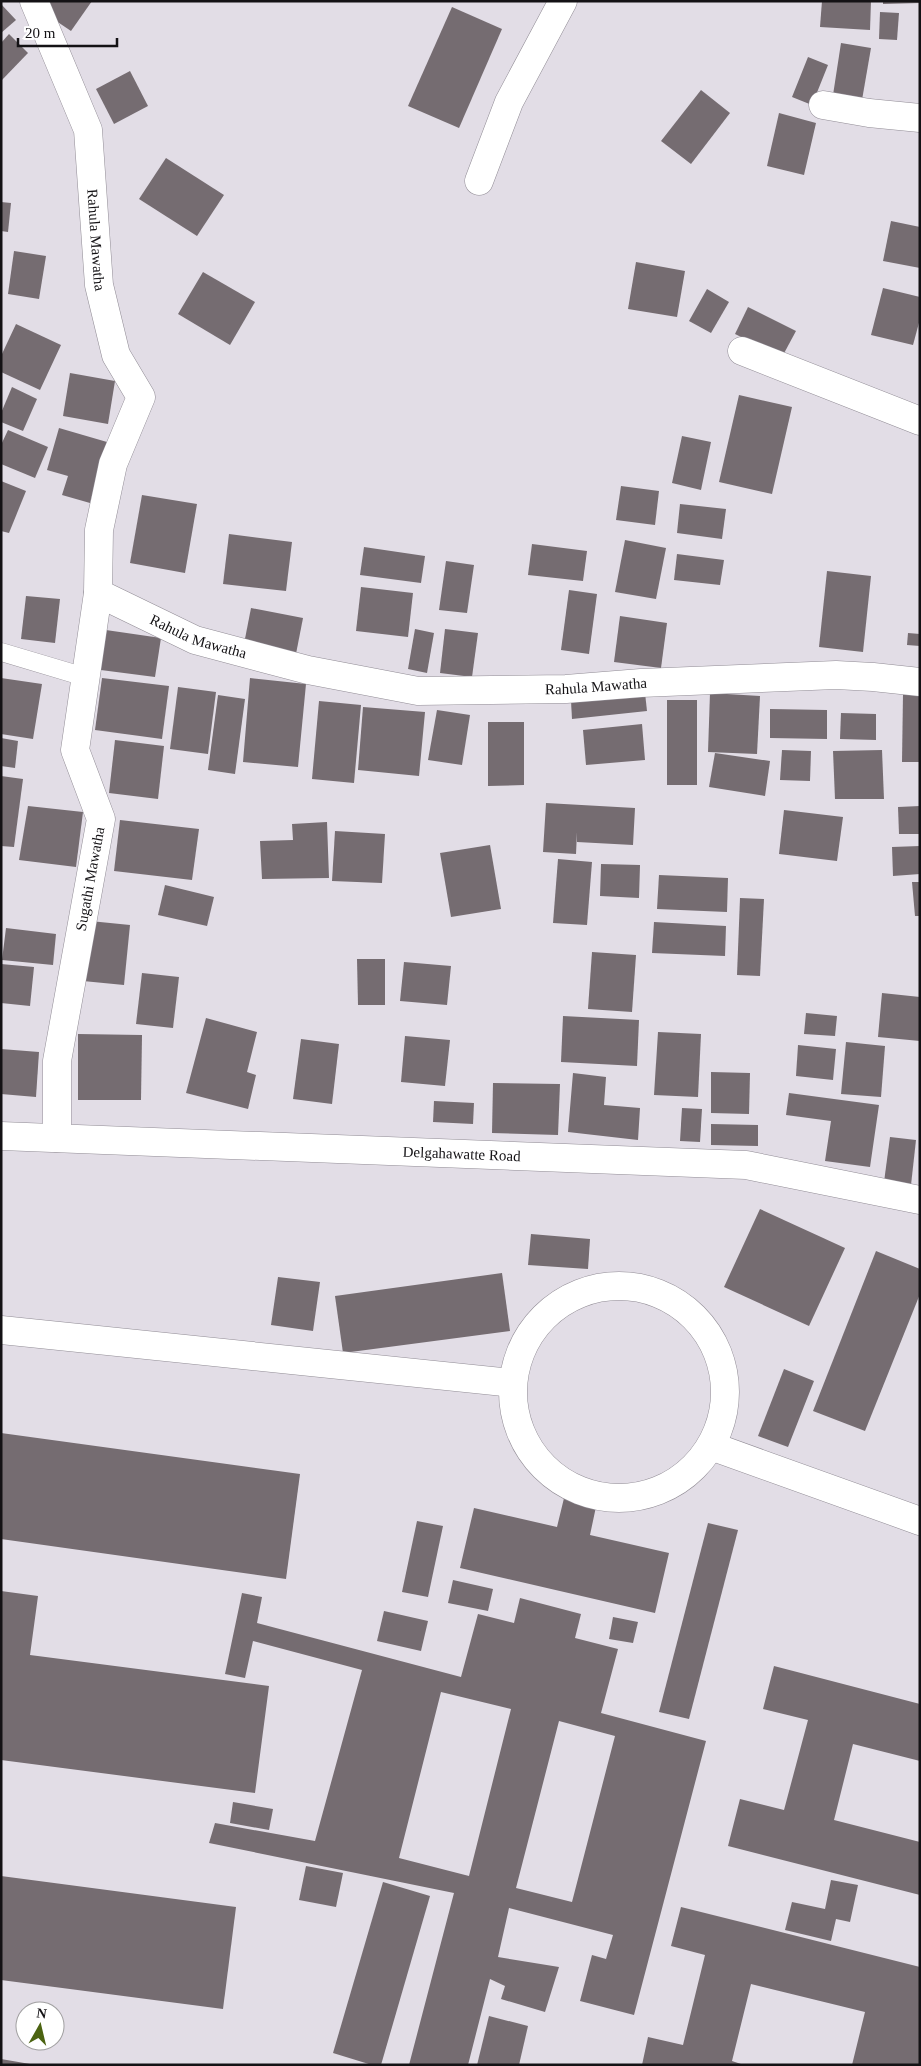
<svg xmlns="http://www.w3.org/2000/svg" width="921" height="2066" font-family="'Times New Roman',serif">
  <rect width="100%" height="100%" fill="#e2dde6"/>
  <!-- building -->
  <g fill="#756c71" fill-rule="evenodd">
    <polygon points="42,1 92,1 71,31 37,8"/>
    <polygon points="822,1 871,1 870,30 820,27"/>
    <polygon points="883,1 920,1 920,3 883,4"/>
    <polygon points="1,4 16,20 1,33"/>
    <polygon points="452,7 502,29 459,128 408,106"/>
    <polygon points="880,12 899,13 897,40 879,39"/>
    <polygon points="9,34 28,53 1,81 1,43"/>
    <polygon points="841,43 871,48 862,100 833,95"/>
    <polygon points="808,57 828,65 812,105 792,97"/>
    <polygon points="130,71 148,106 114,124 96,89"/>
    <polygon points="701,90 730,113 691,164 661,141"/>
    <polygon points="779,113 816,123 804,175 767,166"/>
    <polygon points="166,158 224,195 197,236 139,199"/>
    <polygon points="1,202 11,203 8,232 1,231"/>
    <polygon points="891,221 920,227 920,268 883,261"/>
    <polygon points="14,251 46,256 39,299 8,294"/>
    <polygon points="636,262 685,271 677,317 628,309"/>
    <polygon points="203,272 255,302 230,345 178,314"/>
    <polygon points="883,288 920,297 920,319 913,345 871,335"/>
    <polygon points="707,289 729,302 711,333 689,321"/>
    <polygon points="748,307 796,331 782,357 735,334"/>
    <polygon points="16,324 61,345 40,390 1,372 1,356"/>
    <polygon points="70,373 115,381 108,424 63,416"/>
    <polygon points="12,387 37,399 23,431 1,422 1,413"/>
    <polygon points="739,395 792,407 772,494 719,482"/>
    <polygon points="59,428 107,442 90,503 62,495 68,476 47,470"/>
    <polygon points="8,430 48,447 35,478 1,464 1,445"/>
    <polygon points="682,436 711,442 701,490 672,483"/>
    <polygon points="1,481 26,491 9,533 1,531"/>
    <polygon points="621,486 659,491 655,525 616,520"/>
    <polygon points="142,495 197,504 185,573 130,563"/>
    <polygon points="680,504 726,509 722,539 677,533"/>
    <polygon points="229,534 292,542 286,591 223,584"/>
    <polygon points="625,540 666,548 656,599 615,592"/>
    <polygon points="532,544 587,551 583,581 528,575"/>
    <polygon points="364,547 425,556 421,583 360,575"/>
    <polygon points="677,554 724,560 720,585 674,580"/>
    <polygon points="446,561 474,565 467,613 439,610"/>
    <polygon points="827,571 871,576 863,652 819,647"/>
    <polygon points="361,587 413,593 408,637 356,631"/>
    <polygon points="569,590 597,594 589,654 561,650"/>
    <polygon points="26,596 60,599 55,643 21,639"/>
    <polygon points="251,608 303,618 295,659 243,649"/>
    <polygon points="620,616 667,623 661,668 614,662"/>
    <polygon points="99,629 161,638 155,677 93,669"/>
    <polygon points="415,629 434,633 427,673 408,669"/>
    <polygon points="445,629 478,633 472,677 440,673"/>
    <polygon points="908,633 920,634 920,646 907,645"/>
    <polygon points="1,678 42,684 33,739 1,734"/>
    <polygon points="102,678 169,686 162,739 95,730"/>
    <polygon points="250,678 306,684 298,767 243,762"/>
    <polygon points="178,687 216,692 208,754 170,749"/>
    <polygon points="645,693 647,711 572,719 571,701"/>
    <polygon points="710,693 760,696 757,754 708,752"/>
    <polygon points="903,694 920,694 920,762 902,762"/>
    <polygon points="218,695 245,699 235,774 208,770"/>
    <rect x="667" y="700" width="30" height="85"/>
    <polygon points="319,701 361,705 354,783 312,779"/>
    <polygon points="363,707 425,712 419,776 358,770"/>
    <polygon points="770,709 827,710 827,739 770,738"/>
    <polygon points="437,710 470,715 462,765 428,760"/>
    <polygon points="841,713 876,714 876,740 840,739"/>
    <polygon points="488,722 524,722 524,785 488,786"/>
    <polygon points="642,724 645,760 586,765 583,730"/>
    <polygon points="1,738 18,741 15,768 1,766"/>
    <polygon points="115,740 164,746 158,799 109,793"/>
    <polygon points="782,750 811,751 810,781 780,780"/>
    <polygon points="882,750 884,799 835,799 833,751"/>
    <polygon points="715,753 770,761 765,796 709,787"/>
    <polygon points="1,776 23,779 14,847 1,846"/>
    <polygon points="546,803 635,808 633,845 577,842 577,832 576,854 543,852"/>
    <polygon points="28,806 83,812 76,867 19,860"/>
    <polygon points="920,806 920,834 899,834 898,807"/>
    <polygon points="784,810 843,817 837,861 779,854"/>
    <polygon points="120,820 199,829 192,880 114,871"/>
    <polygon points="327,822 329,878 262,879 260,841 293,840 292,824"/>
    <polygon points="335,831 385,834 382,883 332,881"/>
    <polygon points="490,845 501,909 451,917 440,853"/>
    <polygon points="920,846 920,874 893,876 892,847"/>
    <polygon points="558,859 592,862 587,925 553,923"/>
    <polygon points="601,864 640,865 639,898 600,896"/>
    <polygon points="659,875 728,878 727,912 657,909"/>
    <polygon points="912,882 920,882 920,916 915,916"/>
    <polygon points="165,885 214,897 207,926 158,915"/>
    <polygon points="740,898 764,899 760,976 737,975"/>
    <polygon points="90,921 130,925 124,985 83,981"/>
    <polygon points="654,922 726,926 725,956 652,953"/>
    <polygon points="6,928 56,934 53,965 2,960"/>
    <polygon points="592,952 636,955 632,1012 588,1009"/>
    <polygon points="357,959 385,959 385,1005 358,1005"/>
    <polygon points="404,962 451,966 447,1005 400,1001"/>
    <polygon points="1,964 34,967 30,1006 1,1003"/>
    <polygon points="142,973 179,977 173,1028 136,1024"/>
    <polygon points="882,993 920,997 920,1041 878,1037"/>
    <polygon points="806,1013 837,1016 835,1036 804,1034"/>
    <polygon points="563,1016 639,1020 637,1066 561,1062"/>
    <polygon points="206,1018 257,1032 247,1072 256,1075 248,1109 186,1093"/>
    <polygon points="658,1032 701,1034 698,1097 654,1095"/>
    <polygon points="78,1034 142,1035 141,1100 78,1100"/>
    <polygon points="405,1036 450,1040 445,1086 401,1082"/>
    <polygon points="301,1039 339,1044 332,1104 293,1099"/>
    <polygon points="846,1042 885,1046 881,1097 841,1094"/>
    <polygon points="798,1045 836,1049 833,1080 796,1076"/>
    <polygon points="1,1049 39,1052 36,1097 1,1094"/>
    <polygon points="711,1072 750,1073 749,1114 711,1113"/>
    <polygon points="573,1073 606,1077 604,1105 640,1108 638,1140 568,1132"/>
    <polygon points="493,1083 560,1084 558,1135 492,1133"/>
    <polygon points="789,1093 879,1105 870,1167 825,1161 831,1121 786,1115"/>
    <polygon points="434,1101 474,1103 473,1124 433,1122"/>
    <polygon points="682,1108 702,1109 700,1142 680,1141"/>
    <polygon points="711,1124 758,1125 758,1146 711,1145"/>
    <polygon points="890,1137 916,1140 911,1185 884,1182"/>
    <polygon points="760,1209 845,1248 809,1326 724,1287"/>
    <polygon points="531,1234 590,1239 588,1269 528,1265"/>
    <polygon points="876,1251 920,1269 920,1294 865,1431 813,1411"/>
    <polygon points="502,1273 510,1331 343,1353 335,1296"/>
    <polygon points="278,1277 320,1282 313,1331 271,1325"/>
    <polygon points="784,1369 814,1381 788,1447 758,1436"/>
    <polygon points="1,1433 300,1474 286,1579 1,1539"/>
    <polygon points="565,1494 597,1502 590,1535 669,1553 655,1613 460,1568 474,1508 557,1527"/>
    <polygon points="417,1521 443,1526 428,1597 402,1592"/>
    <polygon points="708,1523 738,1530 689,1719 659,1712"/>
    <polygon points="453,1580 493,1589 488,1611 448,1603"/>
    <polygon points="1,1591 38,1596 30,1655 269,1686 255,1793 1,1760"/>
    <path d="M242,1593L262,1597L257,1623L461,1677L478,1614L514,1623L520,1598L581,1614L575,1638L618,1649L601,1713L706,1741L634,2015L580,2001L592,1955L606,1959L613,1935L509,1908L498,1957L559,1967L545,2012L501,1999L505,1986L490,1979L468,2065H409L454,1893L209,1843L215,1823L315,1841L362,1670L253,1641L245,1678L225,1674ZM441,1692L511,1709L469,1876L399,1858ZM559,1721L615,1736L572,1902L516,1888Z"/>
    <polygon points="384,1611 428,1621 421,1651 377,1641"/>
    <polygon points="613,1617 638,1622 633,1643 609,1639"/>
    <polygon points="774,1666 920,1704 920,1761 853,1744 834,1820 920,1842 920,1895 728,1846 740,1799 784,1810 808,1720 763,1709"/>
    <polygon points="233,1802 273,1809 269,1830 230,1823"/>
    <polygon points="306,1866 343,1873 336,1907 299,1900"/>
    <polygon points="1,1876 236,1907 223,2009 1,1980"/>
    <polygon points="831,1880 858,1885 850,1922 836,1919 831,1941 785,1930 792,1902 825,1909"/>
    <polygon points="383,1882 430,1896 381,2065 372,2065 333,2053"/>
    <polygon points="681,1907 920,1967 920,2065 852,2065 865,2012 751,1984 732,2061 744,2065 642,2065 648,2037 683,2045 705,1955 671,1946"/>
    <polygon points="489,2016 528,2026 519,2065 477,2065"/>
    <polygon points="1,2059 30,2064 30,2065 1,2065"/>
  </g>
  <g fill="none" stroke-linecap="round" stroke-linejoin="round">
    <defs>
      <polyline id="service" points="1,652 85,677"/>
      <g id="minor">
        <path id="s1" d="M34,1L88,130L99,285L116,355L141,397L113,464L99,530L98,593L195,640L308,670L418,691L566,689L641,683L836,675L873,677L920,682"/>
        <polyline points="823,105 869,113 920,118"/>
        <polyline points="479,181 509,102 563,1"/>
        <polyline points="742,351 920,421"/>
        <path id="s2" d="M1,1136L746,1165L920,1200"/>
        <path id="s3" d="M57,1138V1061L101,819L75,750L98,593"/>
        <circle cx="619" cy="1392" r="106"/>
        <polyline points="1,1330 512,1383"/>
        <polyline points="711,1446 920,1521"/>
      </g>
    </defs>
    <!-- service casing -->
    <use href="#service" stroke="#918c95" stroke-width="19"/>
    <!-- minor casing -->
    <use href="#minor" stroke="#918c95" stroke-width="29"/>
    <!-- service -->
    <use href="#service" stroke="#fff" stroke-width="18"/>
    <!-- minor -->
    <use href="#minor" stroke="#fff" stroke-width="28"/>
  </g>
  <g text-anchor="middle" stroke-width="5" stroke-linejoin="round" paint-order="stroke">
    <!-- street labels -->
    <g font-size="15" fill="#141215" stroke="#fff">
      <text dy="5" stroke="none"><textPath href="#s1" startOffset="250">Rahula Mawatha</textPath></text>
      <text dy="5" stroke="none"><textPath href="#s1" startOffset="729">Rahula Mawatha</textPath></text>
      <text dy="5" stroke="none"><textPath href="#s1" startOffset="1134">Rahula Mawatha</textPath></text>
      <text dy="5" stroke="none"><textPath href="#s3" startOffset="262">Sugathi Mawatha</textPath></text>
      <text dy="5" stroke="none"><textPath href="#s2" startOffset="461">Delgahawatte Road</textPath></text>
    </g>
  </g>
  <!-- border -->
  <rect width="921" height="2066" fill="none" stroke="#141215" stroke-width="5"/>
  <!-- north arrow -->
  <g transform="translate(40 2026) rotate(8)"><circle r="24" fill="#ffffff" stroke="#a1a0a1"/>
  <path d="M0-4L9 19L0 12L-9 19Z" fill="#4b6311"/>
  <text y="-8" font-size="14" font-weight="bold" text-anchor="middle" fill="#141215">N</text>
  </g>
  <!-- scale -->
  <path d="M18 38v8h99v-8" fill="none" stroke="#141215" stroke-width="2.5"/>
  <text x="25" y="38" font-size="15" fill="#141215" stroke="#ffffff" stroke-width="4" paint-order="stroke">20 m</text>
</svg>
